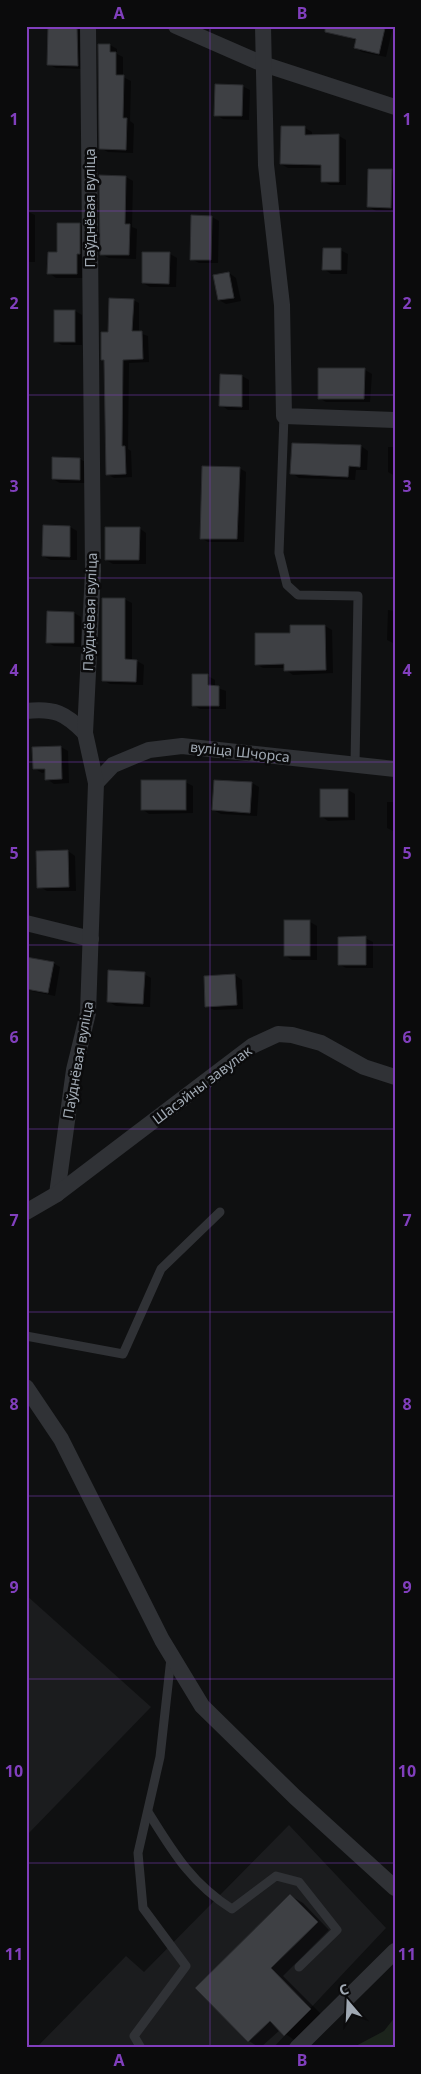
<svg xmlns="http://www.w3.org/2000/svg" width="421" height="2074" font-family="'Noto Sans',sans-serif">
  <rect width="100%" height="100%" fill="#0f1011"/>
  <!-- built -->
  <g fill="#1b1c1e">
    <polygon points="26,1595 151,1707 26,1836"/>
    <polygon points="289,1825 386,1928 273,2048 36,2048 126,1956 144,1972"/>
  </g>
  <!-- green -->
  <polygon fill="#1c241c" points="395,2017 395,2048 352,2048 384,2031"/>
  <!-- shadow -->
  <g fill="#0007">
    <polygon points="49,26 84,26 85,69 56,68 48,64"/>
    <polygon points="348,26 393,27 386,57 362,52 355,47 357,41 346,36"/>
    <polygon points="110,45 117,49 117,54 123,57 123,77 131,81 130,121 134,124 133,153 108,152 100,148"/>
    <polygon points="242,86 250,90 249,120 223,119 216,115"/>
    <polygon points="305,128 312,132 312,136 339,136 346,140 346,185 330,185 323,181 323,168 288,168 281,164"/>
    <polygon points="392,170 395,172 395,211 376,211 369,207"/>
    <polygon points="101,176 126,177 133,181 132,227 137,229 136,259 109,258 101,254"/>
    <polygon points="26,211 35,215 35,262 26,262"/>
    <polygon points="212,217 219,221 218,263 199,263 191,259"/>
    <polygon points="79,224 87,229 84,278 56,278 49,273 58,253"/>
    <polygon points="340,250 348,254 347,274 331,274 324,269"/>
    <polygon points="170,254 177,258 176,287 150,287 143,283"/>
    <polygon points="229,273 236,278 241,301 226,304 219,300"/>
    <polygon points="133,300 139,303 139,333 148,336 149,362 129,363 128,449 131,451 132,477 114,478 107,474 105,361 102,359 109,333"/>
    <polygon points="75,311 82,315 82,345 62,345 55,341"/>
    <polygon points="365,370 372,374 370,402 326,402 319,398"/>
    <polygon points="242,376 249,380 249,410 228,410 221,405"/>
    <polygon points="293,444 361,446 368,451 367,470 356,470 355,480 299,478 292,473"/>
    <polygon points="388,447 395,447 395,476 388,472"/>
    <polygon points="26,457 28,458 27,488 26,488"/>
    <polygon points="80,459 87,463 87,483 60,483 53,479"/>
    <polygon points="239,468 246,472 244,542 208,542 201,538"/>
    <polygon points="44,526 70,527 77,531 77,560 51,560 43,556"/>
    <polygon points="139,528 146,533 146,564 113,564 106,560"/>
    <polygon points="124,599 132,603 132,661 137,661 144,665 143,685 110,684 103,680"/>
    <polygon points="388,610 395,611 395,644 387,640"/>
    <polygon points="48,613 74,613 81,617 81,647 54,646 47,642"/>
    <polygon points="325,626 332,630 333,673 293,675 286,670 286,668 263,668 256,664 291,634"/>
    <polygon points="208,676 215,680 215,687 226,691 226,709 200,709 193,705"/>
    <polygon points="61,747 68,751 69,783 54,784 47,779 46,772 42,773 34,768"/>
    <polygon points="185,782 193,786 193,813 149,814 142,809"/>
    <polygon points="252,783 259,787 257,816 221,814 213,810"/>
    <polygon points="348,790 355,794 355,820 328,821 321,816"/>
    <polygon points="387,802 395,802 395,832 387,828"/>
    <polygon points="68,851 75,856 76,891 47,891 40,887"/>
    <polygon points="310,922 317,926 317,960 292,960 285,955"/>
    <polygon points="365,938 373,942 373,968 346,968 339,964"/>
    <polygon points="53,963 60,967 55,996 26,990 26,965"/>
    <polygon points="144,974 151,978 150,1007 116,1006 109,1002"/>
    <polygon points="235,975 242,980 243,1009 214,1010 206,1006"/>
    <polygon points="291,1896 303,1903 329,1930 283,1976 323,2016 297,2042 280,2030 260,2048 249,2041"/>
  </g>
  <!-- building -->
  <g fill="#3e4044" stroke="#292a2d">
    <polygon points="48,26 77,26 78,66 47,65"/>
    <polygon points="325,26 376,26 385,28 379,54 354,48 356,39 325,32"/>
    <polygon points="98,44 110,44 110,52 116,52 116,75 124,75 123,118 127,118 126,150 99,149"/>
    <polygon points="215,84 243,85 242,116 214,116"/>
    <polygon points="281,126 305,126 305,135 339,134 339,182 321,182 321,165 280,164"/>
    <polygon points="368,169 392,169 391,208 367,207"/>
    <polygon points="99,175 126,176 125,224 130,224 129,255 100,255"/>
    <polygon points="191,215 212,216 211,260 190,260"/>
    <polygon points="57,223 80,223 80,254 77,254 77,274 47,274 48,252 57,252"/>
    <polygon points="323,248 341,248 341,270 322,270"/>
    <polygon points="142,252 170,252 169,284 142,283"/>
    <polygon points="229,272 234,298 218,300 213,275"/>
    <polygon points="109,298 134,299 132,331 142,331 143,359 123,360 122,446 125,446 126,474 106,475 104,360 101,360 101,332 108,332"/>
    <rect x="54" y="310" width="21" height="32"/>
    <polygon points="318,368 365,368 364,399 318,399"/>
    <polygon points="220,374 242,375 242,407 219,406"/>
    <polygon points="292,443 361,445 360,467 349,466 348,477 290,474"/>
    <polygon points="52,457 80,458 80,480 52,479"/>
    <polygon points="202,466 240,467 237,539 200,539"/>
    <polygon points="43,525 70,526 70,557 42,556"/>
    <polygon points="105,527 140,527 139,560 105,560"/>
    <polygon points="102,598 125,598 125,659 137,660 136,682 102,681"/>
    <polygon points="47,611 74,612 74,643 46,643"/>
    <polygon points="290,625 325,625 326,670 284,671 284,664 255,665 255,633 290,633"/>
    <polygon points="192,674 208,674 208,685 219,686 219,706 192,706"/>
    <polygon points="61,746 62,779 45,780 45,769 33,769 32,747"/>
    <rect x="141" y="780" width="45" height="30"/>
    <polygon points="214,780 252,782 250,813 212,810"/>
    <rect x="320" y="789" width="28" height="28"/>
    <polygon points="68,850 69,887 37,888 36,851"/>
    <rect x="284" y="920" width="26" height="36"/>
    <polygon points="366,936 366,965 338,965 338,937"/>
    <polygon points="26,957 54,962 48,993 26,989"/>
    <polygon points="108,970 145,972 143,1004 107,1002"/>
    <polygon points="235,974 237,1005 205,1007 204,976"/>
    <polygon points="290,1894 318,1922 271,1968 311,2009 284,2036 270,2021 248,2042 195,1988"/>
  </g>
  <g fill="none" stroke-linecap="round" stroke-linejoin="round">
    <!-- service -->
    <g stroke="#303236" stroke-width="9">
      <polyline points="284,416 279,553 287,585 298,595 358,596 355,764"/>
      <polyline points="26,1336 123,1354 161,1269 220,1212"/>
      <path d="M148,1812C173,1852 191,1883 232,1909L276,1876L299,1882L337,1930L299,1967"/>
      <polyline points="141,2048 134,2036 186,1966 143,1908 138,1853 160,1757 171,1658"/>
    </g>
    <!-- minor -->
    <g stroke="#303236" stroke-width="16">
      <polyline points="176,26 263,64 395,107"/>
      <polyline points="263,26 266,165 282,305 284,416 395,420"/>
      <path d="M26,711C55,708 65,713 85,733"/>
      <polyline points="96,783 113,765 149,750 182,746 395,769"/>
      <polyline points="26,923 91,939"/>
      <polyline points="57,1194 74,1070 88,1013 96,783 85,733 93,571 88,26"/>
      <polyline points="26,1212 57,1194 252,1046 278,1034 292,1035 321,1043 364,1067 395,1077"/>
      <polyline points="26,1387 61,1439 162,1640 202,1706 295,1797 395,1888"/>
      <polyline points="297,2048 395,1951"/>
    </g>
  </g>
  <!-- grid -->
  <path fill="none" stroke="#813fbd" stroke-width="1" stroke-opacity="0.55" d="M210,26V2048M26,211H395M26,395H395M26,578H395M26,762H395M26,945H395M26,1129H395M26,1312H395M26,1496H395M26,1679H395M26,1863H395"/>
  <g text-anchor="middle" stroke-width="5" stroke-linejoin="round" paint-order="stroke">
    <!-- street labels -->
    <g font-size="14" fill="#a0a9b3" stroke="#0b0b0c">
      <text transform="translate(90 208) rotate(-90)" y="5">Паўднёвая вуліца</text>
      <text transform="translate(90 612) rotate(-88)" y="5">Паўднёвая вуліца</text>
      <text transform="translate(240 752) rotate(6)" y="5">вуліца Шчорса</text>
      <text transform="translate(78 1060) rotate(-80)" y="5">Паўднёвая вуліца</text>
      <text transform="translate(202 1085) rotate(-37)" y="5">Шасэйны завулак</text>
    </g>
  </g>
  <!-- border -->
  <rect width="421" height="2074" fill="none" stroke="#0b0b0c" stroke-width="55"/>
  <!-- north arrow -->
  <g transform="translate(348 2002) rotate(341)" stroke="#0b0b0c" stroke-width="4" paint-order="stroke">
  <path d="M0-4L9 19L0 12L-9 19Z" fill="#a0a9b3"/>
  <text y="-8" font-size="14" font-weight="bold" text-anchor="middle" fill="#a0a9b3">С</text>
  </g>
  <rect x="28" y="28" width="366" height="2018" fill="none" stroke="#813fbd" stroke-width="2"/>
  <g font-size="16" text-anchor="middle" font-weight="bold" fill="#813fbd">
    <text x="119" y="19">A</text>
    <text x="302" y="19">B</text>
    <text x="14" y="125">1</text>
    <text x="407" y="125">1</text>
    <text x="14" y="309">2</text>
    <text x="407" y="309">2</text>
    <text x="14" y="492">3</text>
    <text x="407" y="492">3</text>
    <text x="14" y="676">4</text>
    <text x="407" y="676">4</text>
    <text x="14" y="859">5</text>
    <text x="407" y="859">5</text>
    <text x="14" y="1043">6</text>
    <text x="407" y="1043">6</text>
    <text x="14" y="1226">7</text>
    <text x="407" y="1226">7</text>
    <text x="14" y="1410">8</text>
    <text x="407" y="1410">8</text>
    <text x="14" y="1593">9</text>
    <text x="407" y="1593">9</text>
    <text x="14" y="1777">10</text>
    <text x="407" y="1777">10</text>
    <text x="14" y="1960">11</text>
    <text x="407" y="1960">11</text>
    <text x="119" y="2066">A</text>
    <text x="302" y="2066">B</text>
  </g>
</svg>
